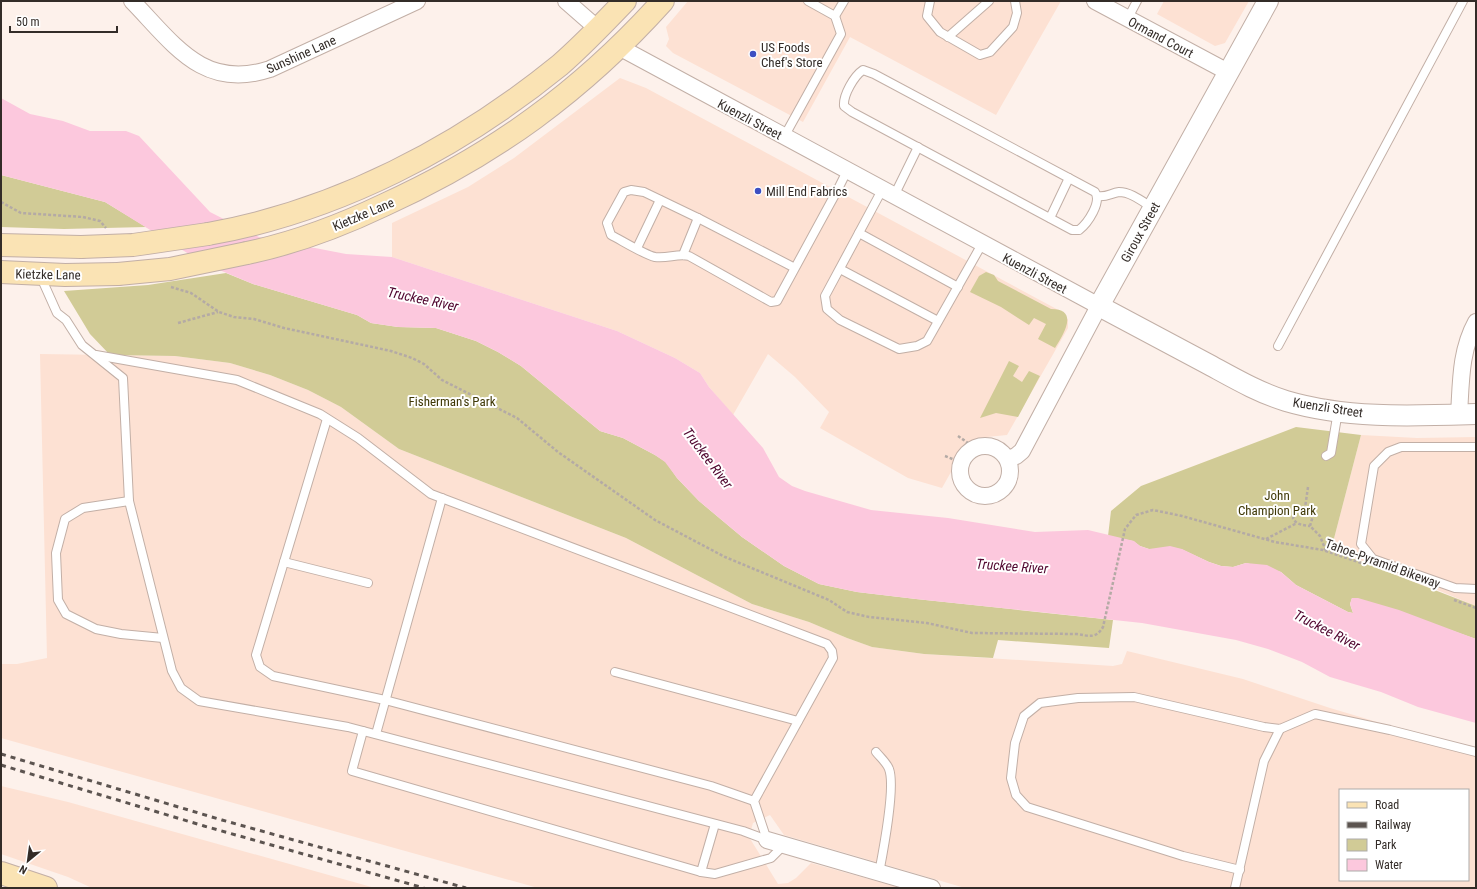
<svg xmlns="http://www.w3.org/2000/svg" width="1477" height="889" font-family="'Roboto Condensed',sans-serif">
  <rect width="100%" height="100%" fill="#fdf1eb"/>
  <!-- built -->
  <g fill="#fde1d3" fill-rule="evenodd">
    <polygon points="688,1 1061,1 996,115 850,37 803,122 673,53 666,46 669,39 666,27"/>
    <polygon points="1164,1 1249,1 1225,43 1215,46 1157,14"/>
    <polygon points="620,78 646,88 1064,313 1068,320 1068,328 1007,435 977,438 968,443 955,457 951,472 942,488 908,478 820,428 829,412 795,377 768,354 733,415 709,387 700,373 675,358 617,331 392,257 392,223 468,187 514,158"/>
    <path d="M40,354L175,356L230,363L270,375L308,390L341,407L399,449L626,538L752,604L809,622L847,638L872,647L924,654L1113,666L1122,664L1127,651L1243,679L1330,708L1414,733L1476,748V888H965L784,835L770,815L753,823L749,837L778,884L788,883L796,878L811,863L901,888H538L1,738V664H17L47,658ZM1340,790H1468V880H1340Z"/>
    <polygon points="1361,435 1417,438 1476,437 1476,606 1392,571 1331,550"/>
    <polygon points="1,786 68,802 375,888 92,888 68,877 1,854"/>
  </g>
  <!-- green -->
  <g fill="#d1cb96">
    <polygon points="1,175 105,202 146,227 64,229 1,227"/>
    <path d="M986,272L994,275L998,281L1051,309C1080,309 1063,335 1055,348L1038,339L1046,324L1034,318L1029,325L1001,307L970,292L979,276Z"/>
    <polygon points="226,273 253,284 357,315 371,323 398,327 436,328 476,341 498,352 521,366 600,431 623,438 655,455 666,462 677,478 699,501 742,537 784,566 819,584 857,592 916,599 1113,620 1109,648 998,640 993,658 924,654 872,647 847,638 809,622 752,604 626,538 399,449 341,407 308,390 270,375 230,363 175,356 110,355 90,334 64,291 148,285"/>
    <polygon points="1009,361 1019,366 1013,376 1022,382 1029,371 1040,376 1018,417 996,413 980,418"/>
    <polygon points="1296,427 1361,435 1331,550 1476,606 1476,639 1379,605 1352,598 1350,604 1353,613 1348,612 1296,585 1281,572 1246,563 1233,567 1221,566 1209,562 1181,549 1149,549 1140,546 1133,541 1108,536 1111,511 1141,486"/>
  </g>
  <!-- water -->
  <polygon fill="#fcc8dd" points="1,98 30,114 63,121 90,131 126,131 139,136 210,212 259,237 290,246 315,248 346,254 392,257 617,331 675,358 700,373 709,387 763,448 779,477 792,486 805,491 871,510 948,518 1035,532 1088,530 1134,541 1140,546 1149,549 1170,546 1182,549 1209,562 1221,566 1233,567 1246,563 1267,565 1281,572 1296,585 1348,612 1353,613 1350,604 1352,598 1358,598 1399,610 1476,639 1476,723 1418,707 1381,692 1330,677 1302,662 1268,649 1236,640 1142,623 916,599 857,592 819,584 784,566 742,537 699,501 677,478 665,462 655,455 623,438 600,431 521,366 498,352 476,341 436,328 398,327 371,323 357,315 253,284 205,264 105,202 1,175"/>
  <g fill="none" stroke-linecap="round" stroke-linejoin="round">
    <defs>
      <g id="service">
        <polyline points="930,1 927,16 940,32 980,55 990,52 1013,27 1017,13 1015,1"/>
        <polyline points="835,16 844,1"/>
        <polyline points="1128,18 1137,1"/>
        <polyline points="948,37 989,1"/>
        <path d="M863,70L874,74L1095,192C1102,202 1088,223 1079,230H1072L852,112L844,106C843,95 854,76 863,70Z"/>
        <polyline points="784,137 841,34 835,16 808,1"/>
        <polyline points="882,190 825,296 827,309 840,320 899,349 917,346 927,341 982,244"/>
        <polyline points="894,196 918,147"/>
        <path d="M1097,196C1106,198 1111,193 1119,192C1131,192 1143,202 1153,208"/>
        <polyline points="1050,218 1069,178"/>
        <polyline points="859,233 958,287"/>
        <polyline points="637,248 660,200"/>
        <polyline points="683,255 698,218"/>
        <path d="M795,268L698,218L644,192L631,190L624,192L607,223L611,235C621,240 645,255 655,257C667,259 678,253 689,256L771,302L777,301L838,189L847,171"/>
        <polyline points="840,269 938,321"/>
        <polyline points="40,275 57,313 66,320 82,345 123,378 129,501 172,671 181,688 199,701 348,727 743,831 767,840"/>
        <polyline points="1278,346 1463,1"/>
        <polyline points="96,355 237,380 320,414 358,438 431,494 827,644 832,651 833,658 754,801 767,840"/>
        <polyline points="327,419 256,655 260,667 273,676 385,700 711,786 754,801"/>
        <polyline points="1476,447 1401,447 1388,452 1374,466 1361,544 1373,559 1455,588 1476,589"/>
        <polyline points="1326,456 1331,453 1338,411"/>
        <polyline points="129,501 83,508 65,519 56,553 58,600 66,614 96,629 121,634 163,638"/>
        <polyline points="284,562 368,583"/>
        <polyline points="615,672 798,721"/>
        <polyline points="363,731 352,771 701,872 715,824"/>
        <polyline points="376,734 442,498"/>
        <path d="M876,752C880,757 887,763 889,769C896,787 883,852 879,873"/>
        <polyline points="1240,870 1183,856 1027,807 1016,795 1011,778 1015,743 1024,716 1040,703 1078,698 1134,697 1264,727 1280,729 1315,714 1390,730 1476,752"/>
        <polyline points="701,872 715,874 771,858 784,845"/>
        <polyline points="1235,888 1264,761 1280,729"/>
      </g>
      <g id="minor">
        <path d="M132,1C174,44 203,91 270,69L417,1"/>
        <polyline points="566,1 598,29"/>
        <polyline points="1095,1 1228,72"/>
        <polyline points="619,47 1099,306 1022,451 1016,456 1008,459"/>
        <path d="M1459,415C1461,383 1460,351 1476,322"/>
        <circle cx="985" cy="471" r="25"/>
        <polyline points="767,840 932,888"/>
      </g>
      <path id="tertiary" d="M1268,1L1099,306C1134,325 1170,344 1206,363C1232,377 1257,392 1286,401C1347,419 1413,416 1476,414"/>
      <g id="secondary">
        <path d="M208,234C337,211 458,148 560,65C583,45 604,23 625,1"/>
        <polyline points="1,245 81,247"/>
        <path d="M247,253C295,243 340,226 384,205C494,155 582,91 663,1"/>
        <polyline points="1,272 65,275 118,274"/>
        <polyline points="1,873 46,888"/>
      </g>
    </defs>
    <!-- service casing -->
    <use href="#service" stroke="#c2afa6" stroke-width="10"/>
    <!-- minor casing -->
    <use href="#minor" stroke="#c2afa6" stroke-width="18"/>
    <!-- tertiary casing -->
    <use href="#tertiary" stroke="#c2afa6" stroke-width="22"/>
    <!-- secondary casing -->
    <use href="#secondary" stroke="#c2afa6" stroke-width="24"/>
    <!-- path -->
    <g stroke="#b4aaa5" stroke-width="2.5" stroke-dasharray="3 2" stroke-linecap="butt">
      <polyline points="1,202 21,213 83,217 100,221 106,228"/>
      <path d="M171,287L191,293L219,312L234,317L254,319L284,328L391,351L412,358L424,364L442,380L517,418L558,452L655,520L725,557L829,600L847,612L869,617L927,623L972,633L1077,634C1089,636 1096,639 1103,627L1125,529L1136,515L1153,510L1182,516L1275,542L1323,550L1364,564"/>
      <polyline points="178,323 218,312"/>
      <polyline points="958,436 968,443"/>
      <polyline points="945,456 955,460"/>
      <polyline points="1308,487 1305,508 1313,516 1310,526 1320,536 1326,551"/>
      <path d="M1305,508L1296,511L1293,518C1296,525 1303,525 1310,526"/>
      <polyline points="1266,539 1297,523"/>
      <polyline points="1454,600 1476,608"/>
    </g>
    <!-- service -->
    <use href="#service" stroke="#fff" stroke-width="8"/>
    <!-- minor -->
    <use href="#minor" stroke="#fff" stroke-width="16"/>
    <!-- tertiary -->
    <use href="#tertiary" stroke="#fff" stroke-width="20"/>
    <!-- secondary -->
    <use href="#secondary" stroke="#fae3b4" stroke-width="22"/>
    <!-- rail -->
    <g stroke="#5c5450" stroke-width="3" stroke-dasharray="5 5" stroke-linecap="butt">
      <polyline points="1,754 222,820 466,888"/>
      <polyline points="1,765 204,826 424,888"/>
    </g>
    <defs>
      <g id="secondary-bridge">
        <polyline points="81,247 133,245 208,234"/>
        <polyline points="118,274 170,269 247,253"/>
      </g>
    </defs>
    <!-- secondary-bridge casing -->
    <use href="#secondary-bridge" stroke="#c2afa6" stroke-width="24" stroke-linecap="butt"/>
    <!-- secondary-bridge -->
    <use href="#secondary-bridge" stroke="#fae3b4" stroke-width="22"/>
  </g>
  <!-- markers -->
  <g fill="#3d4fc2" stroke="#fff" stroke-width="1.5">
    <circle cx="753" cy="54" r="4"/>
    <circle cx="758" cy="191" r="4"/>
  </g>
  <g text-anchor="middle" stroke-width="4" stroke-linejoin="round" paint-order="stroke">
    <!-- street labels -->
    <g font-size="13" fill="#332c28" stroke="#fff">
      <text transform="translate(1161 37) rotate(28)" y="5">Ormand Court</text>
      <text transform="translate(301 54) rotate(-24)" y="5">Sunshine Lane</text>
      <text transform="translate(750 119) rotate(28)" y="5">Kuenzli Street</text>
      <text transform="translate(363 214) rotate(-23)" y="5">Kietzke Lane</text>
      <text transform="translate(1140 232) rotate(-61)" y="5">Giroux Street</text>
      <text transform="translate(1035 273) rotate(28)" y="5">Kuenzli Street</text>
      <text transform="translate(48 274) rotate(1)" y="5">Kietzke Lane</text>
      <text transform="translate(1328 407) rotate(9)" y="5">Kuenzli Street</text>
      <text transform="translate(1383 563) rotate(20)" y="5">Tahoe-Pyramid Bikeway</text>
    </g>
    <!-- poi labels -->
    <g font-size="13" fill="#332c28" stroke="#fff" text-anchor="start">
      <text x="761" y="52">US Foods<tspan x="761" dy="15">Chef's Store</tspan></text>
      <text x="766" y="196">Mill End Fabrics</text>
    </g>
    <!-- park labels -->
    <g font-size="13" fill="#3f3806" stroke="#fff">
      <text x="452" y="406">Fisherman's Park</text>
      <text x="1277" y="500">John<tspan x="1277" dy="15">Champion Park</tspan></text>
    </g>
    <!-- water labels -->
    <g font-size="14" font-style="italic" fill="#50062f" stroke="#fff">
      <text transform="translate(423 299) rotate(12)" y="5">Truckee River</text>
      <text transform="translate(708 458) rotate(53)" y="5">Truckee River</text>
      <text transform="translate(1012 566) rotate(4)" y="5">Truckee River</text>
      <text transform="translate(1327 630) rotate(27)" y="5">Truckee River</text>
    </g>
  </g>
  <!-- border -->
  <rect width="1477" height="889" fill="none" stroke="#332c28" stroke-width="4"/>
  <!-- legend -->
  <rect x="1339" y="789" width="130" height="92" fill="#ffffff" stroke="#adaba9"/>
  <rect x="1347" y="802" width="20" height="6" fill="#fae3b4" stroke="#adaba9"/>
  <text x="1375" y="809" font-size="12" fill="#332c28">Road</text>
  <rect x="1347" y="822" width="20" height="6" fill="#5c5450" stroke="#adaba9"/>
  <text x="1375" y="829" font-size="12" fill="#332c28">Railway</text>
  <rect x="1347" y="839" width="20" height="12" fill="#d1cb96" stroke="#adaba9"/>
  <text x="1375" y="849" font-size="12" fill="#332c28">Park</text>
  <rect x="1347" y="859" width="20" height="12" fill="#fcc8dd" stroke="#adaba9"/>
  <text x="1375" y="869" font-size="12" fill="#332c28">Water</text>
  <!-- north arrow -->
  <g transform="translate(28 861) rotate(209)" stroke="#ffffff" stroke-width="3" paint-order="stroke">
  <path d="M0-3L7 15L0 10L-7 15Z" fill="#332c28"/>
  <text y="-6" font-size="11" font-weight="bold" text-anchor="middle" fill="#332c28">N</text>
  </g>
  <!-- scale -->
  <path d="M10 26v6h107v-6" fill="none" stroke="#332c28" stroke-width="2"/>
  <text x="16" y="26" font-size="12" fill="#332c28" stroke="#ffffff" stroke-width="3" paint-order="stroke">50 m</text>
</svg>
